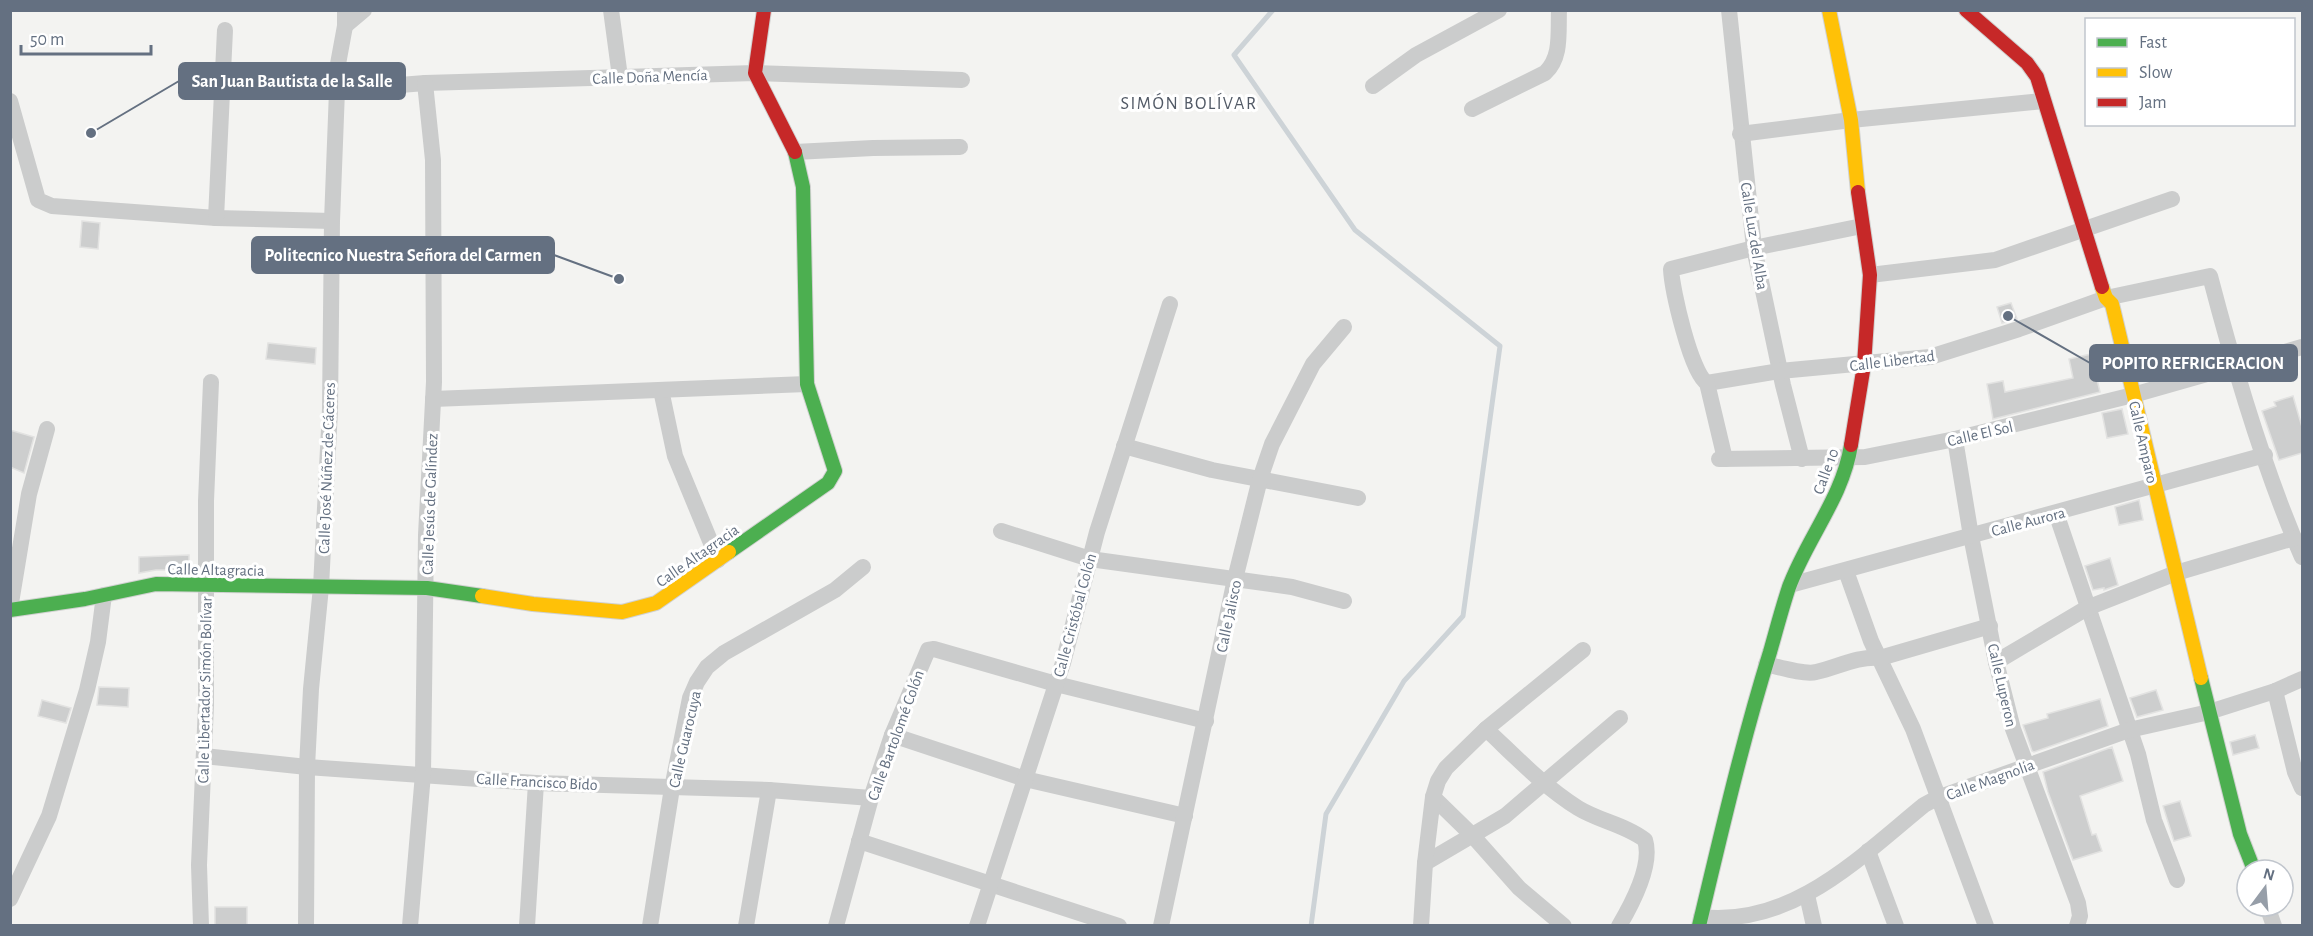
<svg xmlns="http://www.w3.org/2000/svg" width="2313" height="936" font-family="'Alegreya Sans',sans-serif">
  <rect width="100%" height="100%" fill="#f3f3f1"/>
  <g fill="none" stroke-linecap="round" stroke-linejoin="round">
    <!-- stream -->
    <polyline stroke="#cdd3d7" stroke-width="5" points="1273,10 1234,55 1355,230 1500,346 1463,616 1404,681 1326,814 1311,926"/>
  </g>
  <!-- building -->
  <g fill="#cdcece" stroke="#e2e2e1" stroke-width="1.5">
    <polygon points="82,221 100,223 98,249 80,247"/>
    <polygon points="2011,303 2017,319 2002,323 1997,307"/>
    <polygon points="268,343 316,348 315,364 266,359"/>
    <polygon points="2155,345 2161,376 2145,380 2137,349"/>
    <polygon points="2091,354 2100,392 1993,419 1987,384 2003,381 2005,392 2073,378 2069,359"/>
    <polygon points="2293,396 2302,427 2302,453 2279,460 2262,411 2276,406 2274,402"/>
    <polygon points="2122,409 2128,434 2107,438 2102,413"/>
    <polygon points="10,430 34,437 24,473 10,467"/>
    <polygon points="2139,500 2143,520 2119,525 2115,507"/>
    <polygon points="189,555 189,570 156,570 139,573 139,557"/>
    <polygon points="2110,558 2118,585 2104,590 2104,588 2093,590 2085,566"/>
    <polygon points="99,687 129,688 128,707 97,705"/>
    <polygon points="2156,690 2163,710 2137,717 2130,698"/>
    <polygon points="2100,699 2108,726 2034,752 2032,751 2023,725 2048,718 2047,714"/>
    <polygon points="42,700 71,708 66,723 38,716"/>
    <polygon points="2255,735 2259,748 2233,755 2230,742"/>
    <polygon points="2112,747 2123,781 2080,796 2092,835 2096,834 2102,851 2073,860 2048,792 2043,772"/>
    <polygon points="2180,801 2191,836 2174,841 2163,806"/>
    <rect x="215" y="907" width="32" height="19"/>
  </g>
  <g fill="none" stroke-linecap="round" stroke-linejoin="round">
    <defs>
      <g id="fast">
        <polyline points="729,552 828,483 835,471 807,384 803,187 795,152"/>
        <polyline points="10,610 85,599 156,584 427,588 482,596"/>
        <polyline points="2201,678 2240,834 2254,870"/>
        <path d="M1699,926C1721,834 1742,742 1770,652C1776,631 1782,608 1789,587C1807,538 1843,497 1851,445"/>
      </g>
      <g id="slow">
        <polyline points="1829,10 1851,120 1858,192"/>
        <polyline points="2102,287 2106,298 2112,304 2201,678"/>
        <polyline points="482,596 533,604 622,612 656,603 729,552"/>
      </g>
      <g id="jam">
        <polyline points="764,10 755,73 795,152"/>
        <polyline points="1966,10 2027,63 2037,77 2102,287"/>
        <polyline points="1851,445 1864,365 1870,275 1858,192"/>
      </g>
    </defs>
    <!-- fast casing -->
    <use href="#fast" stroke="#d0d1d0" stroke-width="16"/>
    <!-- slow casing -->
    <use href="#slow" stroke="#d0d1d0" stroke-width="16"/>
    <!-- jam casing -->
    <use href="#jam" stroke="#d0d1d0" stroke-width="16"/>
    <!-- street -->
    <g stroke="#cbcccc" stroke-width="16">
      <polyline points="611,10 620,77"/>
      <polyline points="1729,10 1754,248 1783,385 1802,459"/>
      <polyline points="345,26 364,10"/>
      <polyline points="1373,86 1416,55 1499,10"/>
      <polyline points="338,90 425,83 755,73 962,80"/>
      <polyline points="10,101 38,200 52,206 216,218 332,221"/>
      <path d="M1472,109L1545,73C1562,57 1558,33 1559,10"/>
      <polyline points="1740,134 1851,120 2043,101"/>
      <polyline points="795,152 873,148 960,147"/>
      <polyline points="216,218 225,30"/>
      <polyline points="1870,275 1995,260 2172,199"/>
      <path d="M1707,383L1780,371L1930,357L2019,329L2106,298L2210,276C2234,368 2264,470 2302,557"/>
      <polyline points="661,390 675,456 718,560"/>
      <polyline points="433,399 807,384"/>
      <polyline points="1955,439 1971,536 1996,662 2013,729 2078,903 2080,916 2077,926"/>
      <polyline points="1124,446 1212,470 1358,498"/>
      <polyline points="1719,459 1865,457 1955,439 2133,395 2302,347"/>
      <path d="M1725,459L1707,383C1691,374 1672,289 1671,269L1754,248L1862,226"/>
      <polyline points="2056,513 2138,754 2154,820 2177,880"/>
      <polyline points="1001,531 1090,559 1292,587 1344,601"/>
      <polyline points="1846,571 1871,641 1913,729 1986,926"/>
      <polyline points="1790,585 2265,455"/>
      <polyline points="10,609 29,494 47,429"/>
      <polyline points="1996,662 2087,608 2176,573 2294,538"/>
      <path d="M1766,664C1779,667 1805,675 1816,672C1838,667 1857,656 1880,658L1990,626"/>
      <polyline points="2275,691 2295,772 2302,788"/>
      <path d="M1486,729C1516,757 1543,786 1578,808C1599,821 1626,825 1645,840C1653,865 1632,904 1619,926"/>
      <polyline points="892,735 1025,779 1185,816"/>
      <polyline points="204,756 307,767 536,783 769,790 871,798"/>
      <polyline points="1433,797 1472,835 1519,888 1564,926"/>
      <polyline points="859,841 1119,926"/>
      <polyline points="1868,851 1896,926"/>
      <polyline points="1425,863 1505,816 1620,718"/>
      <polyline points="1807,895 1814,926"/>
      <polyline points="10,899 49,816 87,690 98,642 104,595"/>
      <polyline points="2267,906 2274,926"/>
      <path d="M1701,917C1792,927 1859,858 1924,805L1937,798L2129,730L2209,712L2275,691L2302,679"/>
      <polyline points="201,926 199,865 206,705 206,501 211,382"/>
      <polyline points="306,926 307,767 311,689 321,587 330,409 332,221 338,64 345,26 345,10"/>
      <polyline points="410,926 423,774 426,535 434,382 433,160 425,83"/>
      <polyline points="527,926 536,783"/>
      <polyline points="650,926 672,788 690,698 697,682 707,667 724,653 835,590 863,567"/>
      <polyline points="746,926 769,790"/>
      <polyline points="836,926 871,798 892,735 928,650 934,649 1056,684 1206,721"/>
      <polyline points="977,926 1063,663 1097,532 1170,304"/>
      <polyline points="1161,926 1235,579 1260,479 1272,444 1313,364 1344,327"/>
      <polyline points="1421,926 1425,863 1433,797 1438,781 1446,768 1486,729 1583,650"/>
    </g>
    <!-- fast -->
    <use href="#fast" stroke="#4caf50" stroke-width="14"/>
    <!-- slow -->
    <use href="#slow" stroke="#ffc107" stroke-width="14"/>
    <!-- jam -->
    <use href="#jam" stroke="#c62828" stroke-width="14"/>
  </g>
  <g text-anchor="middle" stroke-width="6" stroke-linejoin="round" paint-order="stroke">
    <!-- street labels -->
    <g font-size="16" fill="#647081" stroke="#fff">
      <text transform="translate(650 76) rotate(-2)" y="6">Calle Doña Mencía</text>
      <text transform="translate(1755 236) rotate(81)" y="6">Calle Luz del Alba</text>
      <text transform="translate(1892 360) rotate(-7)" y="6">Calle Libertad</text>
      <text transform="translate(1980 433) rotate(-13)" y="6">Calle El Sol</text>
      <text transform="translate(2144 442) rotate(77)" y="6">Calle Amparo</text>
      <text transform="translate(326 468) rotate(-88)" y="6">Calle José Núñez de Cáceres</text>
      <text transform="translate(1825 471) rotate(-70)" y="6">Calle 10</text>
      <text transform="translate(429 504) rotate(-88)" y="6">Calle Jesús de Galíndez</text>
      <text transform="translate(2028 521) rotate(-15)" y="6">Calle Aurora</text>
      <text transform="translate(697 555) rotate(-35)" y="6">Calle Altagracia</text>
      <text transform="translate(216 569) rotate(1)" y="6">Calle Altagracia</text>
      <text transform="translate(1074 615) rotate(-75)" y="6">Calle Cristóbal Colón</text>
      <text transform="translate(1228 616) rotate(-78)" y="6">Calle Jalisco</text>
      <text transform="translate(2003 685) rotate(77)" y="6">Calle Luperon</text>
      <text transform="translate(204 690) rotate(-89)" y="6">Calle Libertador Simón Bolívar</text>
      <text transform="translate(895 735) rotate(-70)" y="6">Calle Bartolomé Colón</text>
      <text transform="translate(684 739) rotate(-77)" y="6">Calle Guarocuya</text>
      <text transform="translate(1990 779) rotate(-20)" y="6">Calle Magnolia</text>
      <text transform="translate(537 781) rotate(3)" y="6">Calle Francisco Bido</text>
    </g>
    <!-- neighbourhood labels -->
    <g font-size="18" letter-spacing="1.5" fill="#525a66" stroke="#fff">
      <text x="1189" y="109">SIMÓN BOLÍVAR</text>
    </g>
  </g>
  <!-- callouts -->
  <path fill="none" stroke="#647081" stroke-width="2" d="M91 133L179 81M619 279L554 255M2008 316L2090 363"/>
  <g fill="#647081" stroke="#fff" stroke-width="2">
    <circle cx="91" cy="133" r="6"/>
    <circle cx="619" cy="279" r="6"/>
    <circle cx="2008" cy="316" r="6"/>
  </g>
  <g fill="#647081" stroke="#647081" stroke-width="2">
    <rect x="179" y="63" width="226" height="36" rx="6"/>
    <rect x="252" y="237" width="302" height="36" rx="6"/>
    <rect x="2090" y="345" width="207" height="36" rx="6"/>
  </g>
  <g font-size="18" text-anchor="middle" font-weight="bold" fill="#fff">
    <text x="292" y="87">San Juan Bautista de la Salle</text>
    <text x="403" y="261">Politecnico Nuestra Señora del Carmen</text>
    <text x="2193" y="369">POPITO REFRIGERACION</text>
  </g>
  <!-- border -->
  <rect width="2313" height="936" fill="none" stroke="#647081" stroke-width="24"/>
  <!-- legend -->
  <rect x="2085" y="18" width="210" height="108" fill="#ffffff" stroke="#c1c6cd" stroke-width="1.5"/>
  <rect x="2097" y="38" width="30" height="9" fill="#4caf50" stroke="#c1c6cd" stroke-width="1.5"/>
  <text x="2139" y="48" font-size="18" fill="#647081">Fast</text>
  <rect x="2097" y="68" width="30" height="9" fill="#ffc107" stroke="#c1c6cd" stroke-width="1.5"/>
  <text x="2139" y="78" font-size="18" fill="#647081">Slow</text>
  <rect x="2097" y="98" width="30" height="9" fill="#c62828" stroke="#c1c6cd" stroke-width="1.5"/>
  <text x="2139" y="108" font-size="18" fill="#647081">Jam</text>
  <!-- north arrow -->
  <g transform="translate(2265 888) rotate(16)"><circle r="28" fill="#ffffff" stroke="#c1c6cd" stroke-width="1.5"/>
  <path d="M0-4.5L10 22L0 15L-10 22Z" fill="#969ea8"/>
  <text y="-9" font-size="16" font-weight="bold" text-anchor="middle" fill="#647081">N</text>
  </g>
  <!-- scale -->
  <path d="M21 45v9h130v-9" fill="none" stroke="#647081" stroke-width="3"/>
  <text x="30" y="45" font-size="18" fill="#647081" stroke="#ffffff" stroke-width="4.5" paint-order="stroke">50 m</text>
</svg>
